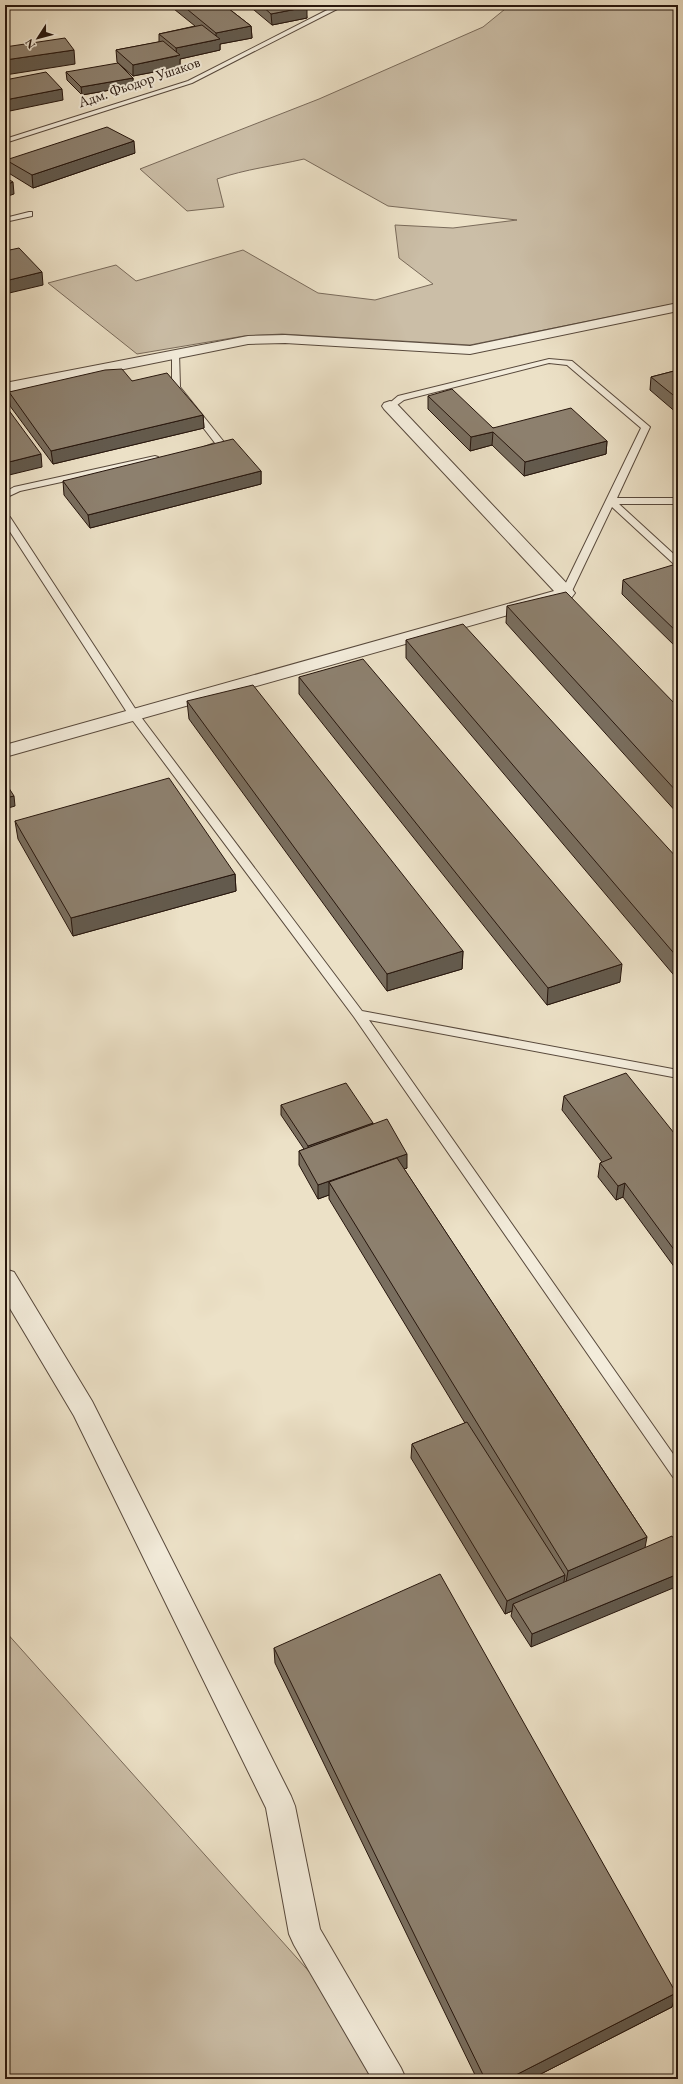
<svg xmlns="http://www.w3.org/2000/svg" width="683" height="2084" font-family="'EB Garamond',serif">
  <rect width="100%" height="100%" fill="#ece1c7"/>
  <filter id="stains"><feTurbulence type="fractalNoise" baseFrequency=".005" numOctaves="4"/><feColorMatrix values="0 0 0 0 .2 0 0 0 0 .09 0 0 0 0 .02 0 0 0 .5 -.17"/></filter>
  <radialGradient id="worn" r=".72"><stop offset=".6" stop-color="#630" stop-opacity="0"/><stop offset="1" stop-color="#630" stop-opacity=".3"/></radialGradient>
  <!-- green -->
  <g fill="#cbbea7" stroke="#796a5a">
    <path d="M510,5H678V303L470,345L282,334L244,336L137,354L48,283L116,265L136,281L243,250L318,293L375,300L433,284L399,258L395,225L453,228L517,220L388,206L304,159C274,166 246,169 217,179L224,207L187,211L140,169L319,99L483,27Z"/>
    <polygon points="5,1631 405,2079 5,2079"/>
  </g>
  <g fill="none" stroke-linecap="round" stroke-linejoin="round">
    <defs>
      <g id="service">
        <polygon points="337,5 345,5 192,83 5,143 5,139 188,81"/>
        <polygon points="29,212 32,212 32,216 5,222 5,218"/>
        <polygon points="172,351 179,353 180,387 224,442 224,446 208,450 204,447 215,443 172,387"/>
        <polygon points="549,359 572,361 650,427 617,498 678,498 678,504 619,504 678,558 678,566 675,565 612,507 571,593 566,596 561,593 641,428 567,365 549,363 404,400 393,408 386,406 398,396"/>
        <polygon points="155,456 158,457 158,461 20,491 5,498 5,492 14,487"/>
        <polygon points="5,514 10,517 138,713 362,1011 678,1070 678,1078 369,1020 678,1461 678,1479 673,1477 354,1017 130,717 5,524"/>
      </g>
      <g id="minor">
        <polygon points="678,303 678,311 470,354 285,343 248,344 5,393 5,383 248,336 285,335 470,346"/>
        <polygon points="390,401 396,403 572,589 575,593 572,597 5,757 5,745 554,591 384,409 382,406 384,403"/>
        <polygon points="5,1269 14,1272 92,1401 291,1796 295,1806 320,1929 401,2068 406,2079 372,2079 294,1945 289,1934 266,1808 74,1416 5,1300"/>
      </g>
    </defs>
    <!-- service casing -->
    <use href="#service" stroke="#58493c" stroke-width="2"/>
    <!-- minor casing -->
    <use href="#minor" stroke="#58493c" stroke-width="2"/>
    <!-- service -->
    <use href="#service" fill="#f3ecdb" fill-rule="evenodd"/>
    <!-- minor -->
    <use href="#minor" fill="#f3ecdb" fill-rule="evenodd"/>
  </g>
  <!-- wall -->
  <g fill="#796e5f" stroke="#27160d">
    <polygon points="169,5 224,5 251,26 252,38 220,44 220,50 180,59 180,67 133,76 117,62 116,50 159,42 159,34 195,26"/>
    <polygon points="248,5 305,5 307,18 272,25"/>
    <polygon points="66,72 133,78 133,86 82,95 67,80"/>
    <polygon points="135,153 33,188 7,172 6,160"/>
    <polygon points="678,370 678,414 650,390 651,377"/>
    <polygon points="132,381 203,415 204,428 53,464 10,406 9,392"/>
    <polygon points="428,396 493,428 607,441 606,454 524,476 492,445 470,451 428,409"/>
    <polygon points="261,471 261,484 90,528 64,495 63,481"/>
    <polygon points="678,566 678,649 622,594 623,580"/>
    <polygon points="507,606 678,707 678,814 506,623"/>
    <polygon points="406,640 678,859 678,980 406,658"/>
    <polygon points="299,677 620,982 547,1005 299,694"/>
    <polygon points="187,701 463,951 462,969 387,991 189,719"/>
    <polygon points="15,821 235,874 236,891 73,936 18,839"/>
    <polygon points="564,1096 678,1138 678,1272 623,1197 616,1200 598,1177 600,1163 602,1162 562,1110"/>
    <polygon points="281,1105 373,1123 373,1124 407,1168 404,1169 647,1537 531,1647 511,1616 512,1611 505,1614 411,1458 412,1444 465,1423 329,1199 329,1195 318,1199 299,1165 299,1151 304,1149 281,1115"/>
    <polygon points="274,1648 676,1993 672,2007 531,2079 477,2079 275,1663"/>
  </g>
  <!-- shaded-wall -->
  <g fill="#635a4d" stroke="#27160d">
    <polygon points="307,7 307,18 272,25 271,14"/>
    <polygon points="251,26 252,38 220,44 220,50 180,59 180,67 133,76 133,65 177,56 176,48 216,40 216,33"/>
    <polygon points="74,50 75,64 5,75 5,60"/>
    <polygon points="133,78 133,86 82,95 81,87"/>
    <polygon points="62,89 63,100 5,112 5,100"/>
    <polygon points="134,141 135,153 33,188 32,175"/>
    <polygon points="13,182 14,194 5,197 5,185"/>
    <polygon points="42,272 43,285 5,294 5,281"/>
    <polygon points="203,415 204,428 53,464 51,451"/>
    <polygon points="493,432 492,445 470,451 471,437"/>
    <polygon points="607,441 606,454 524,476 525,462"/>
    <polygon points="41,454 42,467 5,476 5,463"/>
    <polygon points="261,471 261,484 90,528 88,515"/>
    <polygon points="14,796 15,806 5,809 5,798"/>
    <polygon points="235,874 236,891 73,936 71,918"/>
    <polygon points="463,951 462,969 387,991 387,974"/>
    <polygon points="622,964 620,982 547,1005 548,988"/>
    <polygon points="373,1123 373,1132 308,1156 308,1146"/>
    <polygon points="407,1154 407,1168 336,1193 329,1182 329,1195 318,1199 318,1185"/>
    <polygon points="625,1183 623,1197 616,1200 618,1186"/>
    <polygon points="647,1537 644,1553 565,1588 568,1571"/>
    <polygon points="678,1574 678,1586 531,1647 532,1634"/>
    <polygon points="565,1575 563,1588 513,1604 512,1611 505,1614 507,1601"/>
    <polygon points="676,1993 672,2007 531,2079 508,2079"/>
  </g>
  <!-- building -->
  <g fill="#8d806e" stroke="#27160d">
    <polygon points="182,5 224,5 251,26 216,33"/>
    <polygon points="261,5 305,5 307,7 271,14"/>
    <polygon points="202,25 220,39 176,48 159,34"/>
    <polygon points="65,38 74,50 5,60 5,47"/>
    <polygon points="163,41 180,55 133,65 116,50"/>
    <polygon points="118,63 133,78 81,87 66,72"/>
    <polygon points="46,72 62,89 5,100 5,80"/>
    <polygon points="107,127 134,141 32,175 6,160"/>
    <polygon points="5,177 13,182 5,185"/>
    <polygon points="19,248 42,272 5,281 5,251"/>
    <polygon points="122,369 132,381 167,373 203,415 51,451 9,392 105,370"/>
    <polygon points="678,370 678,399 651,377"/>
    <polygon points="452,389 493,428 571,408 607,441 525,462 493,432 471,437 428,396"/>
    <polygon points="5,405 41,454 5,463"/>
    <polygon points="233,439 261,471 88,515 63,481"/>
    <polygon points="676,564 678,566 678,633 623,580"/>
    <polygon points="566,592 678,707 678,793 507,606"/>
    <polygon points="463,624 678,859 678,958 406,640"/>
    <polygon points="363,659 622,964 548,988 299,677"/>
    <polygon points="253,685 463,951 387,974 187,701"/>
    <polygon points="169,778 235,874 71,918 15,821"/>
    <polygon points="5,782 14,796 5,798"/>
    <polygon points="626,1073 678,1138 678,1255 625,1183 618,1186 600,1163 612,1158 564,1096"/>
    <polygon points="346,1083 373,1123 308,1146 281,1105"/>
    <polygon points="387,1119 407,1154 318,1185 299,1151"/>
    <polygon points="397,1158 647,1537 568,1571 329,1182"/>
    <polygon points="467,1422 565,1575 507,1601 412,1444"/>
    <polygon points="672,1536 678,1545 678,1574 532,1634 513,1604"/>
    <polygon points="440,1574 676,1993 508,2079 485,2079 274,1648"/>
  </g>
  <g text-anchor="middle" stroke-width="4" stroke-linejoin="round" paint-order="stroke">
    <!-- far-street labels -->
    <g font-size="15" fill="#27160d" stroke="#f3ecdb">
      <text transform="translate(139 82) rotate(-19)" y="5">Адм. Фьодор Ушаков</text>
    </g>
  </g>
  <!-- margin -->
  <rect width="683" height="2084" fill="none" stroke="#ece1c7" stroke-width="20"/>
  <rect x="6" y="6" width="671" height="2072" fill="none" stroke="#27160d" stroke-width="2"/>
  <rect x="10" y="10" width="663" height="2064" fill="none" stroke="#27160d"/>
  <!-- north arrow -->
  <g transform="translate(38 38) rotate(234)" stroke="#f3ecdb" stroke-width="3" paint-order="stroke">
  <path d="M0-3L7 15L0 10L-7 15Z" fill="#27160d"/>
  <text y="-6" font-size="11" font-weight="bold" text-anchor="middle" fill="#27160d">N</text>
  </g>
  <rect width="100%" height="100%" filter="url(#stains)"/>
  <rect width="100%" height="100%" fill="url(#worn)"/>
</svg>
